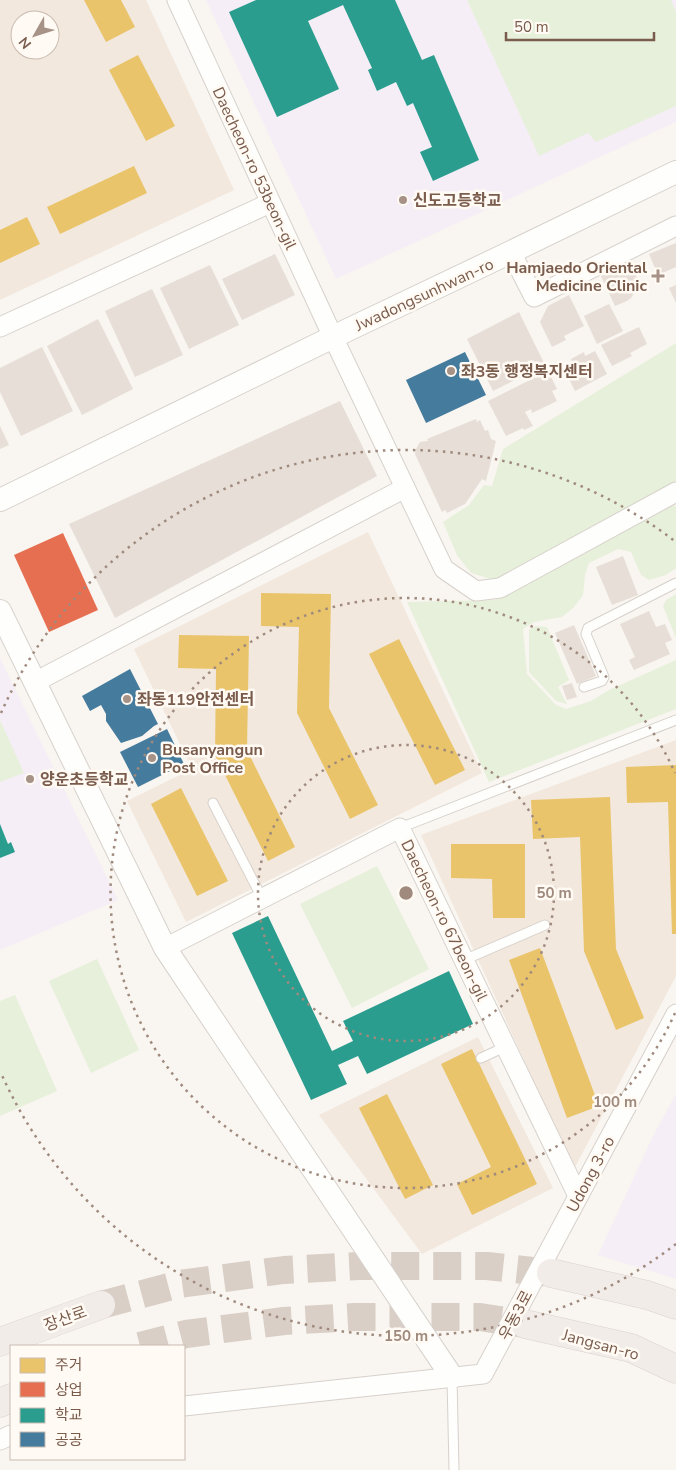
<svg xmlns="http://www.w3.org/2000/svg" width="676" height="1470" font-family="'Nunito Sans','Noto Sans KR',sans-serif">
  <rect width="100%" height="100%" fill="#f9f5f0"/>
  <!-- residential -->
  <g fill="#f2e8de" fill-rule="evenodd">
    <path d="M0,0H146L234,190L0,300ZM20,20H50V50H20Z"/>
    <polygon points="368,532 482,773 186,922 127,801 192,769 134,649"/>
    <polygon points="676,740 676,976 574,1169 421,835"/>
    <polygon points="478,1037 553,1188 422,1254 319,1115"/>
  </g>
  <!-- education -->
  <g fill="#f6eef6">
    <polygon points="206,0 676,0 676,122 336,279"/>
    <polygon points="0,658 118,900 0,950"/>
    <polygon points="676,1094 676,1279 598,1255 653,1136"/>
  </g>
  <!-- green -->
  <g fill="#e7f0db">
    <polygon points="467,0 671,0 676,12 676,106 596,142 588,133 539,156"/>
    <polygon points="676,343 676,482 521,572 494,580 471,573 457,555 443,522 469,505 484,485 492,486 503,449"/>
    <polygon points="672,505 676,506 676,568 666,575 649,580 641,575 631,552 618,549 589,563 585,575 583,595 574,607 562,617 534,622 523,629 527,674 556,705 566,709 591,701 609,690 676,660 676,709 489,782 407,602 494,600"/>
    <polygon points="676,594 676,638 663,606 666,600"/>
    <polygon points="536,626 547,627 569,680 558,687 567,704 556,701 529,672 529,630"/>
    <polygon points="0,720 24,773 0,782"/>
    <polygon points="377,866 429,969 352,1008 300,904"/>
    <polygon points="97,959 139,1050 91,1073 49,981"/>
    <polygon points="15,995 57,1091 0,1116 0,1001"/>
  </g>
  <!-- homes -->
  <g fill="#e9c46a">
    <polygon points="84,0 121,0 135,27 106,42"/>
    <polygon points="138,55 175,126 146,141 109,70"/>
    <polygon points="134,166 147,193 60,234 47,207"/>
    <polygon points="27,217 40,244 0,263 0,230"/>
    <polygon points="261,593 331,594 329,708 378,805 350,819 297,713 299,627 261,626"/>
    <polygon points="179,635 249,636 247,750 295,847 268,861 215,755 216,669 178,668"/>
    <polygon points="399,639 465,770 435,785 369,654"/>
    <polygon points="676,765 676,934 672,934 668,802 627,803 626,767"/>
    <polygon points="181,788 228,881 197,896 151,804"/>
    <polygon points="610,797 616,949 644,1018 616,1030 584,951 580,837 533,839 531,800"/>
    <polygon points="451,844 525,844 525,918 493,918 492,879 451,878"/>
    <polygon points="540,948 599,1106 567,1118 509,960"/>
    <polygon points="472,1049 537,1184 472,1215 457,1184 491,1167 441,1064"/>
    <polygon points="387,1094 433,1185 405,1199 359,1108"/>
  </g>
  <!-- shops -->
  <polygon fill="#e76f51" points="63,533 98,610 49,632 14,555"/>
  <!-- schools -->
  <g fill="#2a9d8f">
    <polygon points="256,0 395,0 422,60 434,55 479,160 433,181 420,152 432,147 413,103 407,106 396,82 377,91 368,70 372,68 343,5 308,21 339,89 277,117 229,12"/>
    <polygon points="0,824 8,844 11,842 15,852 0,858"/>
    <polygon points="268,916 332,1051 353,1041 343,1021 449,971 473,1024 367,1074 358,1056 338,1065 347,1084 311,1100 232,933"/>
  </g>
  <!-- public -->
  <g fill="#457b9d">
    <polygon points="465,352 486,395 426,423 406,380"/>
    <polygon points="130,669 158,724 154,726 142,736 121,743 106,721 106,714 101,705 90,711 82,696"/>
    <polygon points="167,729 184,764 138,787 120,752"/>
  </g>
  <!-- building -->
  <g fill="#e6ded7">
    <polygon points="676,243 676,267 658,275 649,254"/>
    <polygon points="275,254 295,295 242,320 222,279"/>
    <polygon points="630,263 642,288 634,291 632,297 627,301 615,306 601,276"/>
    <polygon points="210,265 239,325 189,349 160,288"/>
    <polygon points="676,285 676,303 669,288"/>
    <polygon points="152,289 183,355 135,377 105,311"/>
    <polygon points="569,295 584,326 564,336 566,340 552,347 540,322 548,306"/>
    <polygon points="609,304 623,331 597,344 584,316"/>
    <polygon points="519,312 545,365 493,391 467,339"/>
    <polygon points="98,319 133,389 82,415 47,346"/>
    <polygon points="639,327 647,344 630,353 632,356 612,366 601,345"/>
    <polygon points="42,347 73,411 21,436 0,392 0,368"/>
    <polygon points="595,351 607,374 575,391 564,369 573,364 571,359 584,352 585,356"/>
    <polygon points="548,371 557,389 552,391 557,401 532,413 531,409 525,412 533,426 524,430 523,428 506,436 488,401"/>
    <polygon points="340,401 377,476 115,618 69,524"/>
    <polygon points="476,419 477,422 480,420 485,431 488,430 491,439 496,441 486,481 482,479 465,504 447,513 445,510 442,512 415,454 416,449 420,442 428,441 427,439"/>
    <polygon points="0,426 9,445 0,449"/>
    <polygon points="623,556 638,595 612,605 596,567"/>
    <polygon points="649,611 656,627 665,624 672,640 665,643 670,654 634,670 629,660 635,657 620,624"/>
    <polygon points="574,625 596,676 577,684 555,633"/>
    <polygon points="572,683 577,697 567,700 562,686"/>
  </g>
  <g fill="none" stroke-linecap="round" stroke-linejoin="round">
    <!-- trunk-tunnel -->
    <g stroke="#d9cfc7" stroke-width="28" stroke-dasharray="28 14" stroke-linecap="butt">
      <polyline points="101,1305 180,1284 284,1270 359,1266 487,1266 551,1273"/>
      <polyline points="140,1346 186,1334 284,1321 355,1317 480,1317 525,1324"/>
    </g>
    <defs>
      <g id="service">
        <polyline points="584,687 602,681 604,677 586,634 588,628 676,583"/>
        <polyline points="213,803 262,898"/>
        <polyline points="400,828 676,720"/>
        <polyline points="464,960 545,925"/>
        <polyline points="481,1058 505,1047"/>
        <polyline points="452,1378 454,1470"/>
      </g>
      <g id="minor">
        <polyline points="177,0 333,337 444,569 476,591 500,588 676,492"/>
        <polyline points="511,252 534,297 676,226"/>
        <polyline points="0,327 270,203"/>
        <polyline points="35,682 405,488"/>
        <polyline points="165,948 400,828 578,1196"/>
        <polyline points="184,1406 483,1374 676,1014"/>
        <polyline points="0,1440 11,1435"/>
      </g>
      <g id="tertiary">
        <polyline points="0,500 333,337 511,252 676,172"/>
        <polyline points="0,611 165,948 452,1377"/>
      </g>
      <g id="trunk">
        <polyline points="551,1273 647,1295 676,1305"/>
        <polyline points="525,1324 631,1348 676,1369"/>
        <polyline points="0,1342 101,1305"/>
        <polyline points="0,1403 11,1398"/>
      </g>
    </defs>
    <!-- service casing -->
    <use href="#service" stroke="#d7d1cb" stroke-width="11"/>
    <!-- minor casing -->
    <use href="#minor" stroke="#d7d1cb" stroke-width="21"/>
    <!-- tertiary casing -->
    <use href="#tertiary" stroke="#d7d1cb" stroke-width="24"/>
    <!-- trunk casing -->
    <use href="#trunk" stroke="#dad1cc" stroke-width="29"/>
    <!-- service -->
    <use href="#service" stroke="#fefefd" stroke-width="9"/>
    <!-- minor -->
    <use href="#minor" stroke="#fefefd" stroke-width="19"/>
    <!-- tertiary -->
    <use href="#tertiary" stroke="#fefefd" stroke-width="22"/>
    <!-- trunk -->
    <use href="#trunk" stroke="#f2ece8" stroke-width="28"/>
  </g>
  <!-- distance rings -->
  <g fill="none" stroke="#9f8a7d" stroke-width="2.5" stroke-dasharray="2.5 5">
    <circle cx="406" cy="893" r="148"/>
    <path d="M675 1013A295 295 0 1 1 675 773"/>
    <path d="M676 1244A443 443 0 0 1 1 1073M1 713A443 443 0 0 1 676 542"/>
  </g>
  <!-- markers -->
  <g fill="#a69286" stroke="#fffaf3" stroke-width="2">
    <circle cx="403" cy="200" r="5"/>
    <path d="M655.5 268.5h5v5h5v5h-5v5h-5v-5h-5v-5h5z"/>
    <circle cx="451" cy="371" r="5"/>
    <circle cx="127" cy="699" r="5"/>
    <circle cx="152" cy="758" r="5"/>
    <circle cx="30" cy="779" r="5"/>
  </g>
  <g text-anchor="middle" stroke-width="5" stroke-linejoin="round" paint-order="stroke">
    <!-- street labels -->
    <g font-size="16" fill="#7a5c4d" stroke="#fffaf3">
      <text transform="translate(255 168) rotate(65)" y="6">Daecheon-ro 53beon-gil</text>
      <text transform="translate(424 294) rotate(-25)" y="6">Jwadongsunhwan-ro</text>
      <text transform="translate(445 920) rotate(64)" y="6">Daecheon-ro 67beon-gil</text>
      <text transform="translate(590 1174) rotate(-62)" y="6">Udong 3-ro</text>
      <text transform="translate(515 1315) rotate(-62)" y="6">우동3로</text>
      <text transform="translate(65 1318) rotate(-20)" y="6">장산로</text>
      <text transform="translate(601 1344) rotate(15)" y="6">Jangsan-ro</text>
    </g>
    <!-- poi labels -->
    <g font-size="16" font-weight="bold" fill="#7a5c4d" stroke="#fffaf3" text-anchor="start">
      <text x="413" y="206">신도고등학교</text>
      <text x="647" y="273" text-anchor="end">Hamjaedo Oriental<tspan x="647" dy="18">Medicine Clinic</tspan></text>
      <text x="461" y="377">좌3동 행정복지센터</text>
      <text x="137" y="705">좌동119안전센터</text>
      <text x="162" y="755">Busanyangun<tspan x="162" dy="18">Post Office</tspan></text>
      <text x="40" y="785">양운초등학교</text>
    </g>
  </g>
  <circle cx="406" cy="893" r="8" fill="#9f8a7d" stroke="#fffaf3" stroke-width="2.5"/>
  <g font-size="15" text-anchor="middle" font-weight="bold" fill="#9f8a7d" stroke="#fffaf3" stroke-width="5" stroke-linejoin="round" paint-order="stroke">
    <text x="554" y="898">50 m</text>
    <text x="615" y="1107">100 m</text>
    <text x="406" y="1341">150 m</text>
  </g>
  <!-- legend -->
  <rect x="10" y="1345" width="175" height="115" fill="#fffaf3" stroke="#cabbb1"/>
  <rect x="20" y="1358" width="25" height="15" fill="#e9c46a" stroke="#cabbb1"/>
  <text x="55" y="1370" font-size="15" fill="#7a5c4d">주거</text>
  <rect x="20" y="1382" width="25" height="15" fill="#e76f51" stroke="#cabbb1"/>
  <text x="55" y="1395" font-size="15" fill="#7a5c4d">상업</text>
  <rect x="20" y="1408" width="25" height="15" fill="#2a9d8f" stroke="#cabbb1"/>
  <text x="55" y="1420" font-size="15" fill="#7a5c4d">학교</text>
  <rect x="20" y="1432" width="25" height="15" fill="#457b9d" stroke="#cabbb1"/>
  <text x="55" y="1445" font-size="15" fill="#7a5c4d">공공</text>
  <!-- north arrow -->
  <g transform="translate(35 35) rotate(231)"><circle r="24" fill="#fffaf3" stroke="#cabbb1"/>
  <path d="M0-4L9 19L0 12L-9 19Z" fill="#a69286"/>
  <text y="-8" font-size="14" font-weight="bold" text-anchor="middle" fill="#7a5c4d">N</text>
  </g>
  <!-- scale -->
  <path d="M506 32v8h148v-8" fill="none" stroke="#7a5c4d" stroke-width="2.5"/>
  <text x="514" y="32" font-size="15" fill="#7a5c4d" stroke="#fffaf3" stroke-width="4" paint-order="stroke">50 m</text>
</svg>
